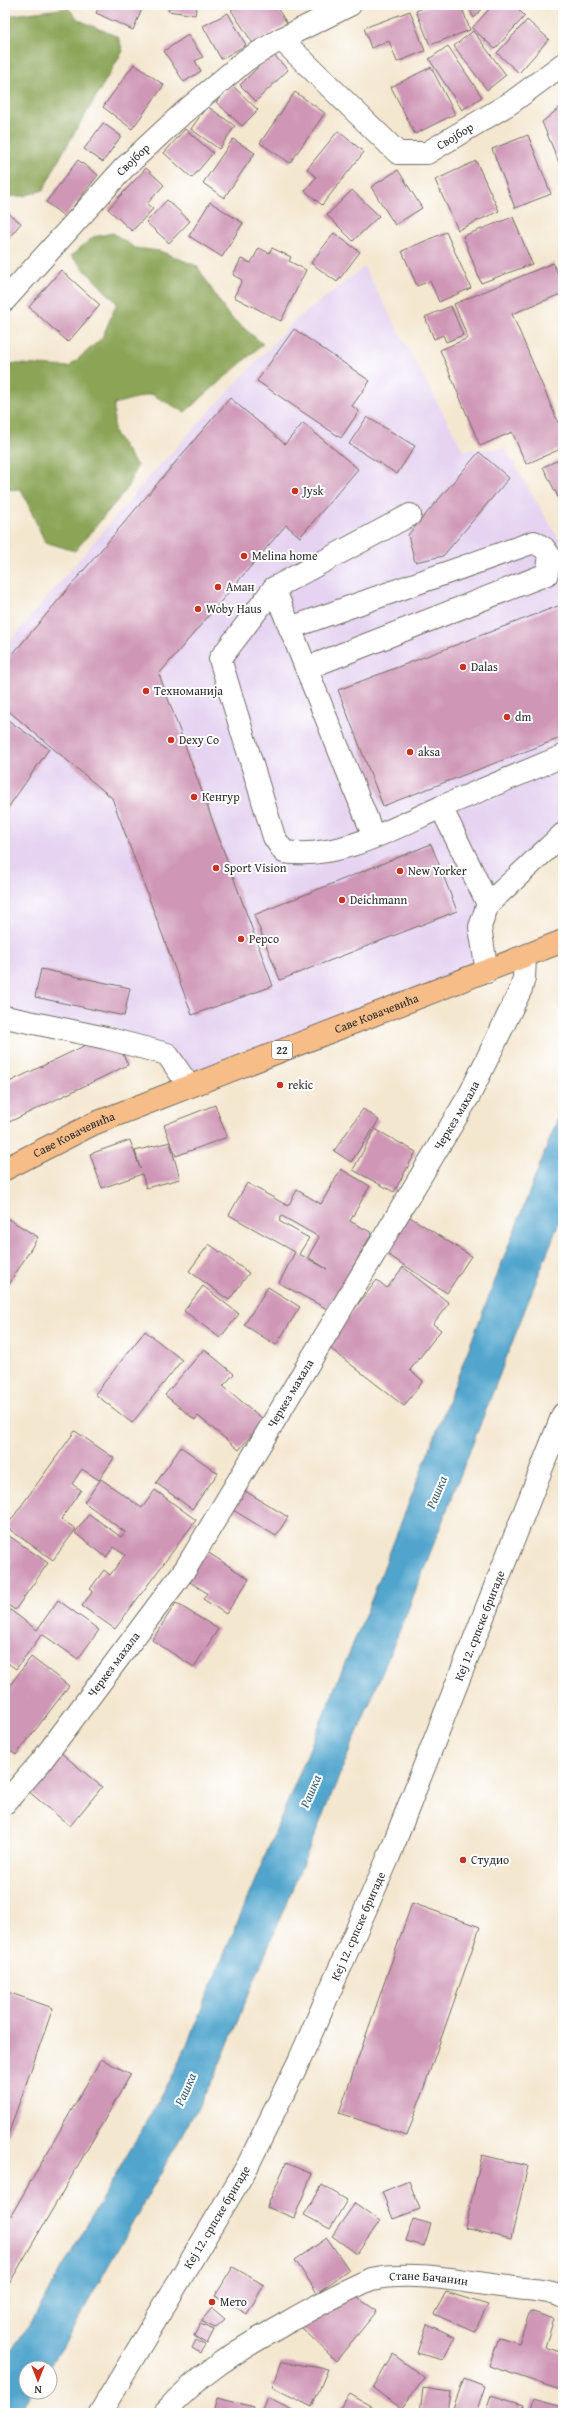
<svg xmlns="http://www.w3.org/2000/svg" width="568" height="2418" font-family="'Gentium Book Plus',serif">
  <rect width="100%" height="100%" fill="#fff"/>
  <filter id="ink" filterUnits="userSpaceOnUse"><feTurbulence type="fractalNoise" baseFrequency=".025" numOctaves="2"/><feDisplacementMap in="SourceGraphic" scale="8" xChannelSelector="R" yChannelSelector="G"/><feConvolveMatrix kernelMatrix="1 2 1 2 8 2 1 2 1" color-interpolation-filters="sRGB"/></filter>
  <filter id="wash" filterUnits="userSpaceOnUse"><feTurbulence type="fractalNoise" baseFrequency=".012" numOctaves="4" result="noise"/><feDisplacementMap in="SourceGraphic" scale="16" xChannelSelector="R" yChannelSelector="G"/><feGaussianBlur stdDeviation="0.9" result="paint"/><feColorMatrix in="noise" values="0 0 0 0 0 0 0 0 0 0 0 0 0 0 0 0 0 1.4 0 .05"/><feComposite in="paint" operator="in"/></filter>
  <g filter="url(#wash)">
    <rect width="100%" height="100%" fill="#f4e7d0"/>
    <!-- built -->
    <polygon fill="#e5d3f1" points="364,267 463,450 505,449 563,546 563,834 488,904 487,972 189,1086 167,1054 5,1017 5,856 11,843 5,840 5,647 148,478 293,322"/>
    <!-- forest -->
    <g fill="#8ba456" stroke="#5b6840">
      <polygon points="68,8 79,20 118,37 123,51 62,154 43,190 24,196 5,197 5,16"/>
      <polygon points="113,233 135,248 160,251 197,266 228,315 263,344 185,412 151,394 114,404 114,432 137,466 126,490 75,551 45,542 21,489 5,490 5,363 69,367 102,338 117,303 71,256 93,237"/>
    </g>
    <!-- water -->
    <polygon fill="#51a5cd" stroke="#3e687c" points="563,1105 563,1212 406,1615 213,2080 62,2348 49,2368 26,2368 26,2392 33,2392 19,2413 5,2413 5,2361 32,2321 177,2068 370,1603"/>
    <g id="blocks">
      <!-- building -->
      <g fill="#cf96b6" fill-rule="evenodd">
        <polygon points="100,5 133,5 142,9 133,30 96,13"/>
        <polygon points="169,5 197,5 195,15 168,11"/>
        <polygon points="239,5 275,5 287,23 254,45 231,10"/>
        <polygon points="430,5 461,5 470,30 430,45 416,11"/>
        <polygon points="467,5 485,5 474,18"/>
        <polygon points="493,5 514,5 525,16 495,49 472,28"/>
        <polygon points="410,11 425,51 397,62 389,41 371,48 364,28"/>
        <polygon points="228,13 246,45 221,59 203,26"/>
        <polygon points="527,20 549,39 519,73 497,53"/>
        <polygon points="473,31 506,75 487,90 454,46"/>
        <polygon points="188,35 203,57 195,61 201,71 184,82 164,51"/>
        <polygon points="448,46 482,97 462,110 429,59"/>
        <polygon points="272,53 288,70 256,101 240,85"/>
        <polygon points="134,64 164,85 132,129 103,107"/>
        <polygon points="431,67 455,114 415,134 391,87"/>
        <polygon points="232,85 258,110 242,126 216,102"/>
        <polygon points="295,92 325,113 290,163 260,143"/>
        <polygon points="563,105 563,172 542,122"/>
        <polygon points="207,106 235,126 219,149 191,129"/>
        <polygon points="103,123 121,136 103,162 84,149"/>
        <polygon points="185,129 213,153 192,178 164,153"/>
        <polygon points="338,131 364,152 322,205 305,191 316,177 307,169"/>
        <polygon points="528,135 551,194 515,208 492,149"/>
        <polygon points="233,139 255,153 224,198 203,183"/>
        <polygon points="78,160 98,175 65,217 46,202"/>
        <polygon points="476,161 499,211 458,230 435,180"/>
        <polygon points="146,168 164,185 147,204 153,209 132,231 108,209"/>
        <polygon points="398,170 422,208 395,225 371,187"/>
        <polygon points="352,190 379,216 353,241 327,215"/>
        <polygon points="167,200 190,221 169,243 146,222"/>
        <polygon points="210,202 243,223 222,257 189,236"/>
        <polygon points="5,211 21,223 5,243"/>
        <polygon points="513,217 532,264 481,283 463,236"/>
        <polygon points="446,232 471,288 439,302 430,281 417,286 402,251"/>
        <polygon points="334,233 360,252 337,282 311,263"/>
        <polygon points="259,248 269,253 272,248 291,257 289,261 306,270 281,321 234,297 242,280 233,275 241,259 251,263"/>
        <polygon points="553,263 563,287 563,293 512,314 563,434 563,448 526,464 512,432 480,446 440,350 468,338 454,304"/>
        <polygon points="61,270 100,305 68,342 29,307"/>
        <polygon points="451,306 463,335 446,342 443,335 434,339 425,317"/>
        <polygon points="294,329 370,381 352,406 359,411 341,438 257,381"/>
        <polygon points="230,398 285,444 303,423 358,469 300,537 286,525 159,674 273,986 192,1015 112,798 5,708 5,663"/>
        <polygon points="367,417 415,446 397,474 349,444"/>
        <polygon points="479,452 509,478 443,556 415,562 408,535"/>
        <polygon points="563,458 563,507 543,467"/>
        <polygon points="563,604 563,737 383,806 338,690"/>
        <polygon points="5,718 49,749 5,812"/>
        <polygon points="431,844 457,911 280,980 254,915"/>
        <polygon points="41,969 130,988 124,1016 35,997"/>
        <polygon points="92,1042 121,1050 128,1065 5,1124 5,1084"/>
        <polygon points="215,1105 227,1137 176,1156 170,1142 180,1179 146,1188 142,1174 102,1188 90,1154 130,1140 140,1168 135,1151 170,1142 164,1125"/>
        <polygon points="363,1109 379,1120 351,1162 334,1151"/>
        <polygon points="375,1129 416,1152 394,1192 353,1170"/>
        <path d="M341,1169L370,1186L350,1221L372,1233L329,1310L279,1283L295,1252L229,1215L247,1183L288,1206L297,1190L321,1204ZM282,1216L319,1237L308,1257L327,1269L299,1254L309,1238L279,1221Z"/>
        <polygon points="5,1217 38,1237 5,1291"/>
        <polygon points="410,1217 471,1256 447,1293 387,1254"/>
        <polygon points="209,1244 249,1273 229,1300 189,1271"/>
        <polygon points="403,1267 449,1303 433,1324 441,1330 410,1370 423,1381 404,1406 326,1345 377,1280 387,1288"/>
        <polygon points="203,1286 239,1314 220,1338 184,1311"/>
        <polygon points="268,1287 300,1307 276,1345 244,1325"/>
        <polygon points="145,1331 182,1360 132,1423 95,1394"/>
        <polygon points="204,1349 234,1374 223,1386 264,1420 239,1450 198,1416 195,1420 165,1395"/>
        <polygon points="75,1431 114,1458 99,1480 82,1469 72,1484 81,1490 61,1519 76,1529 53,1560 6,1527"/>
        <polygon points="181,1447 218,1473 192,1509 156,1483"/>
        <polygon points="101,1479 142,1508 155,1490 196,1520 115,1629 82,1606 93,1591 90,1589 104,1570 110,1575 125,1555 114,1547 106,1557 75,1533 89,1514 121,1537 125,1532 84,1502"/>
        <polygon points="240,1488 288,1517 276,1536 228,1507"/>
        <polygon points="5,1533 48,1563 15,1610 5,1603"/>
        <polygon points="204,1550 249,1579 226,1614 203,1599 207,1593 185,1579"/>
        <polygon points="58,1600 99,1630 78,1659 42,1634 16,1669 5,1661 5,1606 37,1630"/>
        <polygon points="176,1603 218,1629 194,1667 152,1640"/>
        <polygon points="31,1657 69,1686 16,1755 5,1747 5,1692"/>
        <polygon points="60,1752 102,1787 70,1826 28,1791"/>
        <polygon points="412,1903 480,1927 407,2136 339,2113"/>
        <polygon points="5,1991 53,2008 5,2143"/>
        <polygon points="101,2059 131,2074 5,2291 5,2226"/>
        <polygon points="482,2155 528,2166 511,2239 465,2228"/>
        <polygon points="286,2163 312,2174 294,2218 267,2207"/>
        <polygon points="409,2181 420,2209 393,2219 382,2192"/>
        <polygon points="322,2185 347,2200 330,2229 304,2215"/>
        <polygon points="355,2203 380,2221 357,2254 332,2236"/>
        <polygon points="413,2219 431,2224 424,2246 406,2241"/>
        <polygon points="327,2238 349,2270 317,2293 295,2260"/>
        <polygon points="233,2267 264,2285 247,2314 215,2296"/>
        <polygon points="446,2292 488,2305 474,2332 434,2314"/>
        <polygon points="355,2296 377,2311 336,2361 298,2324"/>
        <polygon points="212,2308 225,2319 215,2328 201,2321"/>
        <polygon points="530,2311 554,2319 545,2347 563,2353 563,2391 489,2366 499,2337 519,2343"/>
        <polygon points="200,2324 214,2330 207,2344 194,2336"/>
        <polygon points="427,2324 455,2337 443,2360 417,2353"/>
        <polygon points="196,2340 205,2345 200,2353 192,2348"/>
        <polygon points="393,2354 425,2378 401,2409 373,2388"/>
        <polygon points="281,2362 328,2369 312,2407 272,2387"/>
        <polygon points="464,2378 485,2386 476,2413 452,2411"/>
        <polygon points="423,2388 450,2392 447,2413 420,2413"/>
        <polygon points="350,2394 379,2411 378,2413 336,2413"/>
        <polygon points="491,2395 523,2405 521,2413 485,2413"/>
        <polygon points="217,2398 254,2407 253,2413 213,2413"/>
        <polygon points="268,2398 298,2413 262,2413"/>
        <polygon points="533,2399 563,2407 563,2413 529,2413"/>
      </g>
    </g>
  </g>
  <g filter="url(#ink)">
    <use href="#blocks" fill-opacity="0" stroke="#716d65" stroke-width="1"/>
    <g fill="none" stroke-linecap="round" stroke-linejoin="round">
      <defs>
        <g id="minor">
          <path id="s1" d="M281,39L398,153H427L512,102L563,64"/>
          <path id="s2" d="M5,300L124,168L183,113L246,60L281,39L350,5"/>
          <polyline points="274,588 410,515"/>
          <polyline points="290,628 534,542 544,548 550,556 547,574 307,668"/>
          <polyline points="441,807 563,756"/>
          <path d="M374,837L274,588L220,659L274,837L284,852C339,860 392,829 441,807L488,904"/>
          <polyline points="487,972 480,927 488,904 563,834"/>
          <polyline points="5,1017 106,1038 167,1054 189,1086"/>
          <path id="s3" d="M5,1803L40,1763L186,1568L470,1094L521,989L524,978L525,957"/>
          <path id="s4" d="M100,2413L247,2167L299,2061L389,1856L563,1414"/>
          <path id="s5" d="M164,2413C200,2373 235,2352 281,2326C310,2309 340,2293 371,2279C415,2270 464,2282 509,2287C525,2290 548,2289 563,2297"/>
        </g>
        <g id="major">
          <path id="s6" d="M5,1169L93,1124L563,941"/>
        </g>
      </defs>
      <!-- minor casing -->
      <use href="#minor" stroke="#716d65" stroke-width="24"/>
      <!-- major casing -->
      <use href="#major" stroke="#716d65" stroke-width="24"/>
      <!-- minor -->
      <use href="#minor" stroke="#fff" stroke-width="22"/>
      <!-- major -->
      <use href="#major" stroke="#f7bd88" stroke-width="22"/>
    </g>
  </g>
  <!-- markers -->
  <g fill="#c8321e" stroke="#fff" stroke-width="1.5">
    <circle cx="295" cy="491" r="4"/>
    <circle cx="244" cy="556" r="4"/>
    <circle cx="218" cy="587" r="4"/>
    <circle cx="198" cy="609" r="4"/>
    <circle cx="463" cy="667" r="4"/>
    <circle cx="146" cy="691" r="4"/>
    <circle cx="507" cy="717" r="4"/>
    <circle cx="171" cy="740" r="4"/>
    <circle cx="410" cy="752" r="4"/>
    <circle cx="194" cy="797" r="4"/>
    <circle cx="216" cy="868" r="4"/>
    <circle cx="400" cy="871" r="4"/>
    <circle cx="342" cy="900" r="4"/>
    <circle cx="241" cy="939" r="4"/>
    <circle cx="280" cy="1085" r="4"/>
    <circle cx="463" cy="1860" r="4"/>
    <circle cx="212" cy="2302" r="4"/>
  </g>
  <g text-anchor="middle" stroke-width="4" stroke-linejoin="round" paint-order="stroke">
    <!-- shield labels -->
    <rect fill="#fff" stroke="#6b6b6b" stroke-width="1" x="272" y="1041" width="20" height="18" rx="3"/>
    <g font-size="11" font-weight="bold" fill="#2b2b2b">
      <text x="282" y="1054">22</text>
    </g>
    <!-- street labels -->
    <g font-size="12" fill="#2b2b2b" stroke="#fff">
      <text dy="4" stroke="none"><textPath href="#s1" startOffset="225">Својбор</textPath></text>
      <text dy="4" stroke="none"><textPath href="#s2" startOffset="190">Својбор</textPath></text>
      <text dy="4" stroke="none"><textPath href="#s6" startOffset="403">Саве Ковачевића</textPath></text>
      <text dy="4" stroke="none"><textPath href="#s3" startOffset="824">Черкез махала</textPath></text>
      <text dy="4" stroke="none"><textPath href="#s6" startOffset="77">Саве Ковачевића</textPath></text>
      <text dy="4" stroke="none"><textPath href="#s3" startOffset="500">Черкез махала</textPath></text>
      <text dy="4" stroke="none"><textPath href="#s4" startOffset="876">Кеј 12. српске бригаде</textPath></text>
      <text dy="4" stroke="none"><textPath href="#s3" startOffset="176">Черкез махала</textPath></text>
      <text dy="4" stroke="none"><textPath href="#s4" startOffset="552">Кеј 12. српске бригаде</textPath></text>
      <text dy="4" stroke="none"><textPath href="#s4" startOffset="228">Кеј 12. српске бригаде</textPath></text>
      <text dy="4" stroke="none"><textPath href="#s5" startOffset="306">Стане Бачанин</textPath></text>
    </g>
    <!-- poi labels -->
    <g font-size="12" fill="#2b2b2b" stroke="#fff" text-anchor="start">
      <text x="303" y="495">Jysk</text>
      <text x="252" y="560">Melina home</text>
      <text x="226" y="591">Аман</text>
      <text x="206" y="613">Woby Haus</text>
      <text x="471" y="671">Dalas</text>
      <text x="154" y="695">Техноманија</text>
      <text x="515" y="721">dm</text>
      <text x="179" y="744">Dexy Co</text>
      <text x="418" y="756">aksa</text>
      <text x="202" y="801">Кенгур</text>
      <text x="224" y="872">Sport Vision</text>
      <text x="408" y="875">New Yorker</text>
      <text x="350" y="904">Deichmann</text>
      <text x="249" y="943">Pepco</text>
      <text x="288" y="1089">rekic</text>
      <text x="471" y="1864">Студио</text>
      <text x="220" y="2306">Мето</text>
    </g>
    <!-- water labels -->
    <g font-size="13" font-style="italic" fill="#3c6274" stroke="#fff">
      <text transform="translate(436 1492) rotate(-67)" y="5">Рашка</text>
      <text transform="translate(310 1791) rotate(-67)" y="5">Рашка</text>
      <text transform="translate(185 2089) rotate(-66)" y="5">Рашка</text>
    </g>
  </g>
  <!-- margin -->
  <rect width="568" height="2418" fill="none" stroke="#fff" stroke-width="20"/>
  <!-- north arrow -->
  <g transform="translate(38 2380) rotate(180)"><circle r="19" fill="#ffffff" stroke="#aaaaaa"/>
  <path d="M0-3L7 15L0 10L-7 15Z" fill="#c8321e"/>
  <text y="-6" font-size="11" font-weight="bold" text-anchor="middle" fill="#2b2b2b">N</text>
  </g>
</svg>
